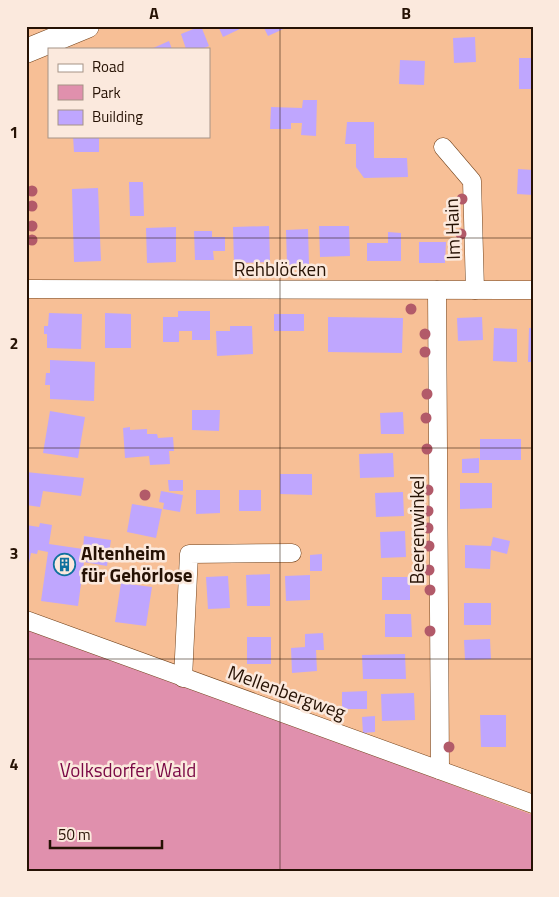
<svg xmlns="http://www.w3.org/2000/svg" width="559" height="897" font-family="'Titillium Web',sans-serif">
  <rect width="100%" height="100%" fill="#f7bf96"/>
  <!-- green -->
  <polygon fill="#e090ad" points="26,625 533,815 533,871 26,871"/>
  <!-- building -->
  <g fill="#bfa6fe">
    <polygon points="201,26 209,46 202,49 186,49 181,34"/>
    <polygon points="218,26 241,26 242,28 223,37"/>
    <polygon points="263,26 290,26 268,36"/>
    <polygon points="475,37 476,62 454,63 453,38"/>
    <polygon points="169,41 172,49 151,49"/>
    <rect x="519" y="58" width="14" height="31"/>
    <polygon points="400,60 425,61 424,85 399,84"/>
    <polygon points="303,100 317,100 316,136 301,135 302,123 291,123 291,129 270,129 271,107 302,108"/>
    <polygon points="347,122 374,122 374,158 407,158 408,177 364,178 356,167 356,144 345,144"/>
    <polygon points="73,136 99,136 99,152 74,152"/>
    <polygon points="518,169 533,170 533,195 517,194"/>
    <polygon points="129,182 143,182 144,216 130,216"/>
    <polygon points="98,188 101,261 74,262 72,189"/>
    <polygon points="269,226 270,262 234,263 233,227"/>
    <polygon points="319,226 349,226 350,256 320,257"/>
    <polygon points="176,227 176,262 147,263 146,228"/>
    <polygon points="308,229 309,264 287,265 286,230"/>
    <polygon points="194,231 212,231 212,237 225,237 225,251 213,251 214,260 195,260"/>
    <polygon points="388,232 401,233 401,261 367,261 367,243 388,243"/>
    <polygon points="419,242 446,242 445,263 419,263"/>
    <polygon points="178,311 210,311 210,340 192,340 192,331 179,331 179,342 163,342 163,317 178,317"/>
    <polygon points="49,313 82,314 81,349 47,348 47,334 44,334 44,326 48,326"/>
    <polygon points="105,313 131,314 131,348 105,348"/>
    <rect x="274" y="314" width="30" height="17"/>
    <polygon points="328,317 403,318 402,353 328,352"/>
    <polygon points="482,317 483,340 458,341 457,318"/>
    <polygon points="230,326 252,326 253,354 217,356 216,331 230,331"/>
    <polygon points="494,328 517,329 517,362 493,361"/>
    <polygon points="529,328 533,328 533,362 528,362"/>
    <polygon points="50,360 95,362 94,401 50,399 50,385 45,385 46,373 50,373"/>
    <polygon points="192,410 220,410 219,431 192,430"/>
    <polygon points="50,411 85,417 78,458 43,453"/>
    <polygon points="403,412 404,434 381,434 380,413"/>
    <polygon points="130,427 130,430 147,429 147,434 157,434 158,438 173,437 174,451 169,451 170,464 150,465 149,456 125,458 123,428"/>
    <rect x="480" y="439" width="41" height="21"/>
    <polygon points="393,453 394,477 360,478 359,454"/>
    <polygon points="479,458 479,473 462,473 462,459"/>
    <polygon points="26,472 84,478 81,496 43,491 40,507 26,505"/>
    <polygon points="280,474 312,474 312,495 280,494"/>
    <polygon points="168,480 183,480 183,491 169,491"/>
    <polygon points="460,483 492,483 492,508 460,509"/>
    <polygon points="196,490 220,490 220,513 196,514"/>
    <rect x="239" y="490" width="22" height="21"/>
    <polygon points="161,491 183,495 180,512 163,509 164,503 159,502"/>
    <polygon points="403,492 404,516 376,517 375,493"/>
    <polygon points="132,504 162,509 156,538 127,532"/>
    <polygon points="40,523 52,525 49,544 83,549 84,536 111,540 107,566 84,562 78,606 41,601 48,552 38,550 37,554 31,553 29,563 26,563 26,525 39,527"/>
    <polygon points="405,531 406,557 381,558 380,532"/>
    <polygon points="493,537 510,541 507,554 491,550 490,569 465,568 465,545 491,546"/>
    <polygon points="322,554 322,571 310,571 310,555"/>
    <polygon points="270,574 270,606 247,606 246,575"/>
    <polygon points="310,575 310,600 286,601 285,576"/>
    <polygon points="228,576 230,608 208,609 206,577"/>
    <rect x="382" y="577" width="28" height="23"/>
    <polygon points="121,583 152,587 146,626 115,622"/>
    <rect x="464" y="603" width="27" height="22"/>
    <polygon points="385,614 411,614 412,637 385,637"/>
    <polygon points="323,633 324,650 316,650 317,671 292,673 291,648 305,647 305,634"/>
    <rect x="247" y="637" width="24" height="27"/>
    <polygon points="490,639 491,659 465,660 464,640"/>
    <polygon points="405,654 406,679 363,679 362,655"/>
    <polygon points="367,691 367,709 342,709 342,692"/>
    <polygon points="414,693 415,720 382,721 381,694"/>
    <polygon points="480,715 506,715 506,747 481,747"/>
    <polygon points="375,716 375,732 363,733 362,717"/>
  </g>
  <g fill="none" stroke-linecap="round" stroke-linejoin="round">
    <defs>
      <g id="street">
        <polyline points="443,147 472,181 475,290"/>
        <polyline points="26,289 533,290"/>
        <polyline points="437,290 440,770"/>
        <polyline points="26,620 533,804"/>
        <polyline points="183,678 189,554 292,553"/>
      </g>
      <polyline id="secondary" points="26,51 87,26"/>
    </defs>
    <!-- street casing -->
    <use href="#street" stroke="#73431c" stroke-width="19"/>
    <!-- secondary casing -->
    <use href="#secondary" stroke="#73431c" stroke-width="25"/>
    <!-- street -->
    <use href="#street" stroke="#fff" stroke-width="18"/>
    <!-- secondary -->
    <use href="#secondary" stroke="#fff" stroke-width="24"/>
  </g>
  <!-- trees -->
  <g fill="#b25a69">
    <circle cx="32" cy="191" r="5.5"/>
    <circle cx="462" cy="199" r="5.5"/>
    <circle cx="32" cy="206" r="5.5"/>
    <circle cx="32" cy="226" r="5.5"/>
    <circle cx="461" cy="234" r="5.5"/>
    <circle cx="32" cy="240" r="5.5"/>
    <circle cx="411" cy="309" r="5.5"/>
    <circle cx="425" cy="334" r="5.5"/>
    <circle cx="425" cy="352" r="5.5"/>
    <circle cx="427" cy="394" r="5.5"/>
    <circle cx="426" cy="418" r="5.5"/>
    <circle cx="427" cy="449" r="5.5"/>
    <circle cx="428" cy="490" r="5.5"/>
    <circle cx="145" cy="495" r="5.5"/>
    <circle cx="428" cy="511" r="5.5"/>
    <circle cx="428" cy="528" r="5.5"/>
    <circle cx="429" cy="546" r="5.5"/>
    <circle cx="429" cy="570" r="5.5"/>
    <circle cx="430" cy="590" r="5.5"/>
    <circle cx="430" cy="631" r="5.5"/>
    <circle cx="449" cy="747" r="5.5"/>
  </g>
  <!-- grid -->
  <path fill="none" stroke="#261204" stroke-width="1" stroke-opacity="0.55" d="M280,26V871M26,238H533M26,448H533M26,659H533"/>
  <!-- icons -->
  <defs>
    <symbol id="building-ring" viewBox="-11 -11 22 22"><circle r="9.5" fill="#fbe9dd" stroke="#0f719e" stroke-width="1.5"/><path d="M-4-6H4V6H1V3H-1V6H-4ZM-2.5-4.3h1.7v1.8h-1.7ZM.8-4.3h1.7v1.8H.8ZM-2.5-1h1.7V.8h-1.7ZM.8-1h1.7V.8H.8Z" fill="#0f719e"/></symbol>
  </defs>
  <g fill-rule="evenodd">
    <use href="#building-ring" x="52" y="552" width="25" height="25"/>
  </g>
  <g text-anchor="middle" stroke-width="5" stroke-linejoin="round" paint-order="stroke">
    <!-- street labels -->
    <g font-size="19" fill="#261204" stroke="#fbe9dd">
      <text transform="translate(452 229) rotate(-92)" y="7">Im Hain</text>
      <text x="280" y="276">Rehblöcken</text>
      <text transform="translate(417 530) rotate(-90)" y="7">Beerenwinkel</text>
      <text transform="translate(287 692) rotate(20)" y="7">Mellenbergweg</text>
    </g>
    <!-- poi labels -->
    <g font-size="19" font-weight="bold" fill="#261204" stroke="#fbe9dd" text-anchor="start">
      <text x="81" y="560">Altenheim<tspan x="81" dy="22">für Gehörlose</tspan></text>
    </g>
    <!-- park labels -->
    <g font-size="19" fill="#790744" stroke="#fbe9dd">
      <text x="128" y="777">Volksdorfer Wald</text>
    </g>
  </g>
  <!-- border -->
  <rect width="559" height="897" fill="none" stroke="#fbe9dd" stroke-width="55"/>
  <!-- legend -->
  <rect x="48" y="48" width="162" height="90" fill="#fbe9dd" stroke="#a69386"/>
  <rect x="58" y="64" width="25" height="8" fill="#ffffff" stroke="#a69386"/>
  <text x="92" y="72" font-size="15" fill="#261204">Road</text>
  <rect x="58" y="85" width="25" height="15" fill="#e090ad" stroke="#a69386"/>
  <text x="92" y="98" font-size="15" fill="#261204">Park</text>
  <rect x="58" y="110" width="25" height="15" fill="#bfa6fe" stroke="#a69386"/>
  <text x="92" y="122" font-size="15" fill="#261204">Building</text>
  <!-- scale -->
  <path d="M50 840v8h112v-8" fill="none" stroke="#261204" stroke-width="2.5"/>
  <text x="58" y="840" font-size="15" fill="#261204" stroke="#fbe9dd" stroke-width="4" paint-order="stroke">50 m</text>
  <rect x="28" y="28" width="504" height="842" fill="none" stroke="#261204" stroke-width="2"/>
  <g font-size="16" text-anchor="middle" font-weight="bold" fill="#261204">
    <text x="154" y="19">A</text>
    <text x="406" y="19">B</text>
    <text x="14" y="138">1</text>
    <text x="14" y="349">2</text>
    <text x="14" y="559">3</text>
    <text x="14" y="770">4</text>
  </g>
</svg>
